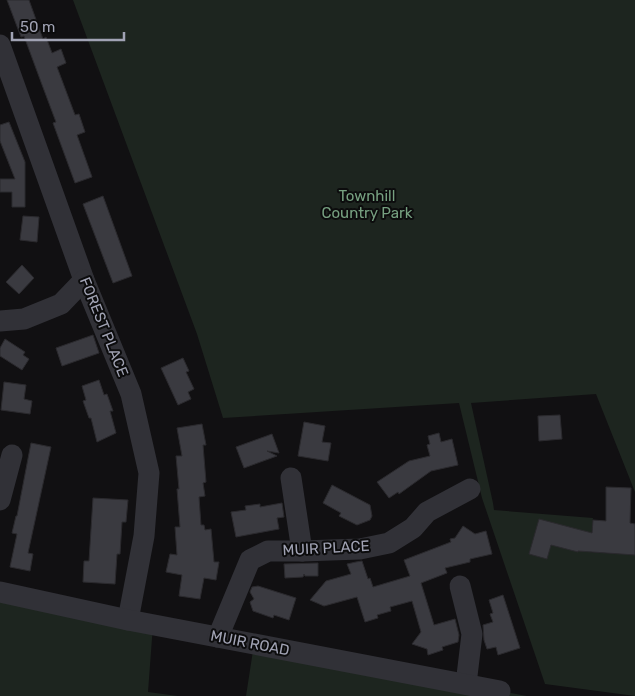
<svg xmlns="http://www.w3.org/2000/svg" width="635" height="696" font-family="Rubik,sans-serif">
  <rect width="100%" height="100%" fill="#111012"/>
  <!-- green -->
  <g fill="#1d251f" fill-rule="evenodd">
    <path d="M73,0H635V492L596,394L471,403L493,503L494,510L593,518L590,552L635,555V696L545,684L482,498L459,403L223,418L197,334ZM539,519L583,531L578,552L551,545L547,559L529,554Z"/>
    <polygon points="0,592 153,625 148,692 178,696 0,696"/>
    <polygon points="254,644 500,691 527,696 246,696"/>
  </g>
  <!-- building -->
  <g fill="#3a3a40" stroke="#2b2a2e">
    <polygon points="7,0 29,0 43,39 46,37 52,53 61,49 66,63 57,67 75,115 79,114 85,132 77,135 92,177 75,183 53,123 56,122 41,82 24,36 21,37"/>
    <polygon points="9,122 25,162 25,207 12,207 12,192 0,192 0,179 15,179 0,141 0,125"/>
    <polygon points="103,196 132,276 113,283 83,204"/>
    <polygon points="23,216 39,217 37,242 20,240"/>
    <polygon points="22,265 34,278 19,294 6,282"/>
    <polygon points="93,335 99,353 62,366 56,348"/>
    <polygon points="5,339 25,352 23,355 29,359 22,370 0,356 0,348"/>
    <polygon points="183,358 189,371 186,372 194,389 188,392 191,399 178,405 161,368"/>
    <polygon points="99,380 104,395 107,394 113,411 110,411 116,433 97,442 91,418 89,418 83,401 86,400 82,386"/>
    <polygon points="4,382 26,385 24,399 32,401 30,414 1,410"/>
    <polygon points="560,415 562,439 539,441 538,416"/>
    <polygon points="304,422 325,426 322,442 331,443 328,461 298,456"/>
    <polygon points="202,424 206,445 203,445 206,482 203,483 205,496 199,497 201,525 204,525 205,530 211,529 214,562 219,562 216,580 204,578 200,599 179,596 182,575 166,572 170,554 177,555 175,527 180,527 177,489 179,489 176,456 182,456 177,428"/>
    <polygon points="439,433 441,442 452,439 458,465 431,471 399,494 398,492 389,498 377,482 409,461 430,456 427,445 430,444 428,436"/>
    <polygon points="272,434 279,453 267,451 277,456 244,468 236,447"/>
    <polygon points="31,443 51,447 28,553 33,554 30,571 10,567 17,534 12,533 16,516 17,516"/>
    <polygon points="332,485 370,505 372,516 370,520 357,525 339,516 341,513 323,503"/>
    <polygon points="606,487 631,488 630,523 635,524 635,555 578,551 578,552 551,545 547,559 529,554 539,519 592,533 593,520 606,521"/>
    <polygon points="93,498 128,500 126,522 122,522 120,554 117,554 115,584 83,582 84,561 89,561"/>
    <polygon points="282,503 284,517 277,518 279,529 236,537 231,512 246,510 245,506 260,504 260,507"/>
    <polygon points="463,526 475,534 486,531 492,554 470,559 470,562 445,568 447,573 421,583 434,625 455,619 459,635 458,642 442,647 443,650 428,655 427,649 412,644 421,632 412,601 390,607 391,611 377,615 378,618 365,622 357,597 324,606 310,600 326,581 351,574 347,564 356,562 362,561 368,579 370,578 373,587 410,576 404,560 451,542 450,539 455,538"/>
    <polygon points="318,563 318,576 305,576 304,574 303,577 285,578 284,564"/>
    <polygon points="258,586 296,598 289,620 274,615 273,618 253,611 250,602 254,599 250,592 252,587"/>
    <polygon points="503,595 520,648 498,655 496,647 487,649 484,640 483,625 493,622 490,614 493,613 489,600"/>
  </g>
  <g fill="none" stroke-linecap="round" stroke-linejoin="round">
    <!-- minor -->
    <g stroke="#313137" stroke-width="21">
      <polyline points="0,45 84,280 131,394 149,473 144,536 128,620"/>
      <polyline points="0,321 24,319 61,304 84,280"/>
      <polyline points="291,478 302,551"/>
      <polyline points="0,500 12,455"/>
      <polyline points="460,586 472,634 466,684"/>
      <polyline points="0,592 128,620 500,691"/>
      <polyline points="218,637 250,560 268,551 302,551 360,549 389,543 413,528 427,512 470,489"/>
    </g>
  </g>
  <g text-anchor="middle" stroke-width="4" stroke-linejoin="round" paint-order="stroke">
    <!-- park labels -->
    <g font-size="15" fill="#76a080" stroke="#0c0c0d">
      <text x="367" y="201">Townhill<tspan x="367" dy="17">Country Park</tspan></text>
    </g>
    <!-- street labels -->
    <g font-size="15" fill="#a1a3b4" stroke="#0c0c0d">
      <text transform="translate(104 327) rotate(68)" y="5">FOREST PLACE</text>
      <text transform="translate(326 548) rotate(-3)" y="5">MUIR PLACE</text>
      <text transform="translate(250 643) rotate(11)" y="5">MUIR ROAD</text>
    </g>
  </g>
  <!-- scale -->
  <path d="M12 32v8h112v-8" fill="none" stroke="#a1a3b4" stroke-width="2.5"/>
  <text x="20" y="32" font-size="15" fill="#a1a3b4" stroke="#0c0c0d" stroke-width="4" paint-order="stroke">50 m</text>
</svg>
